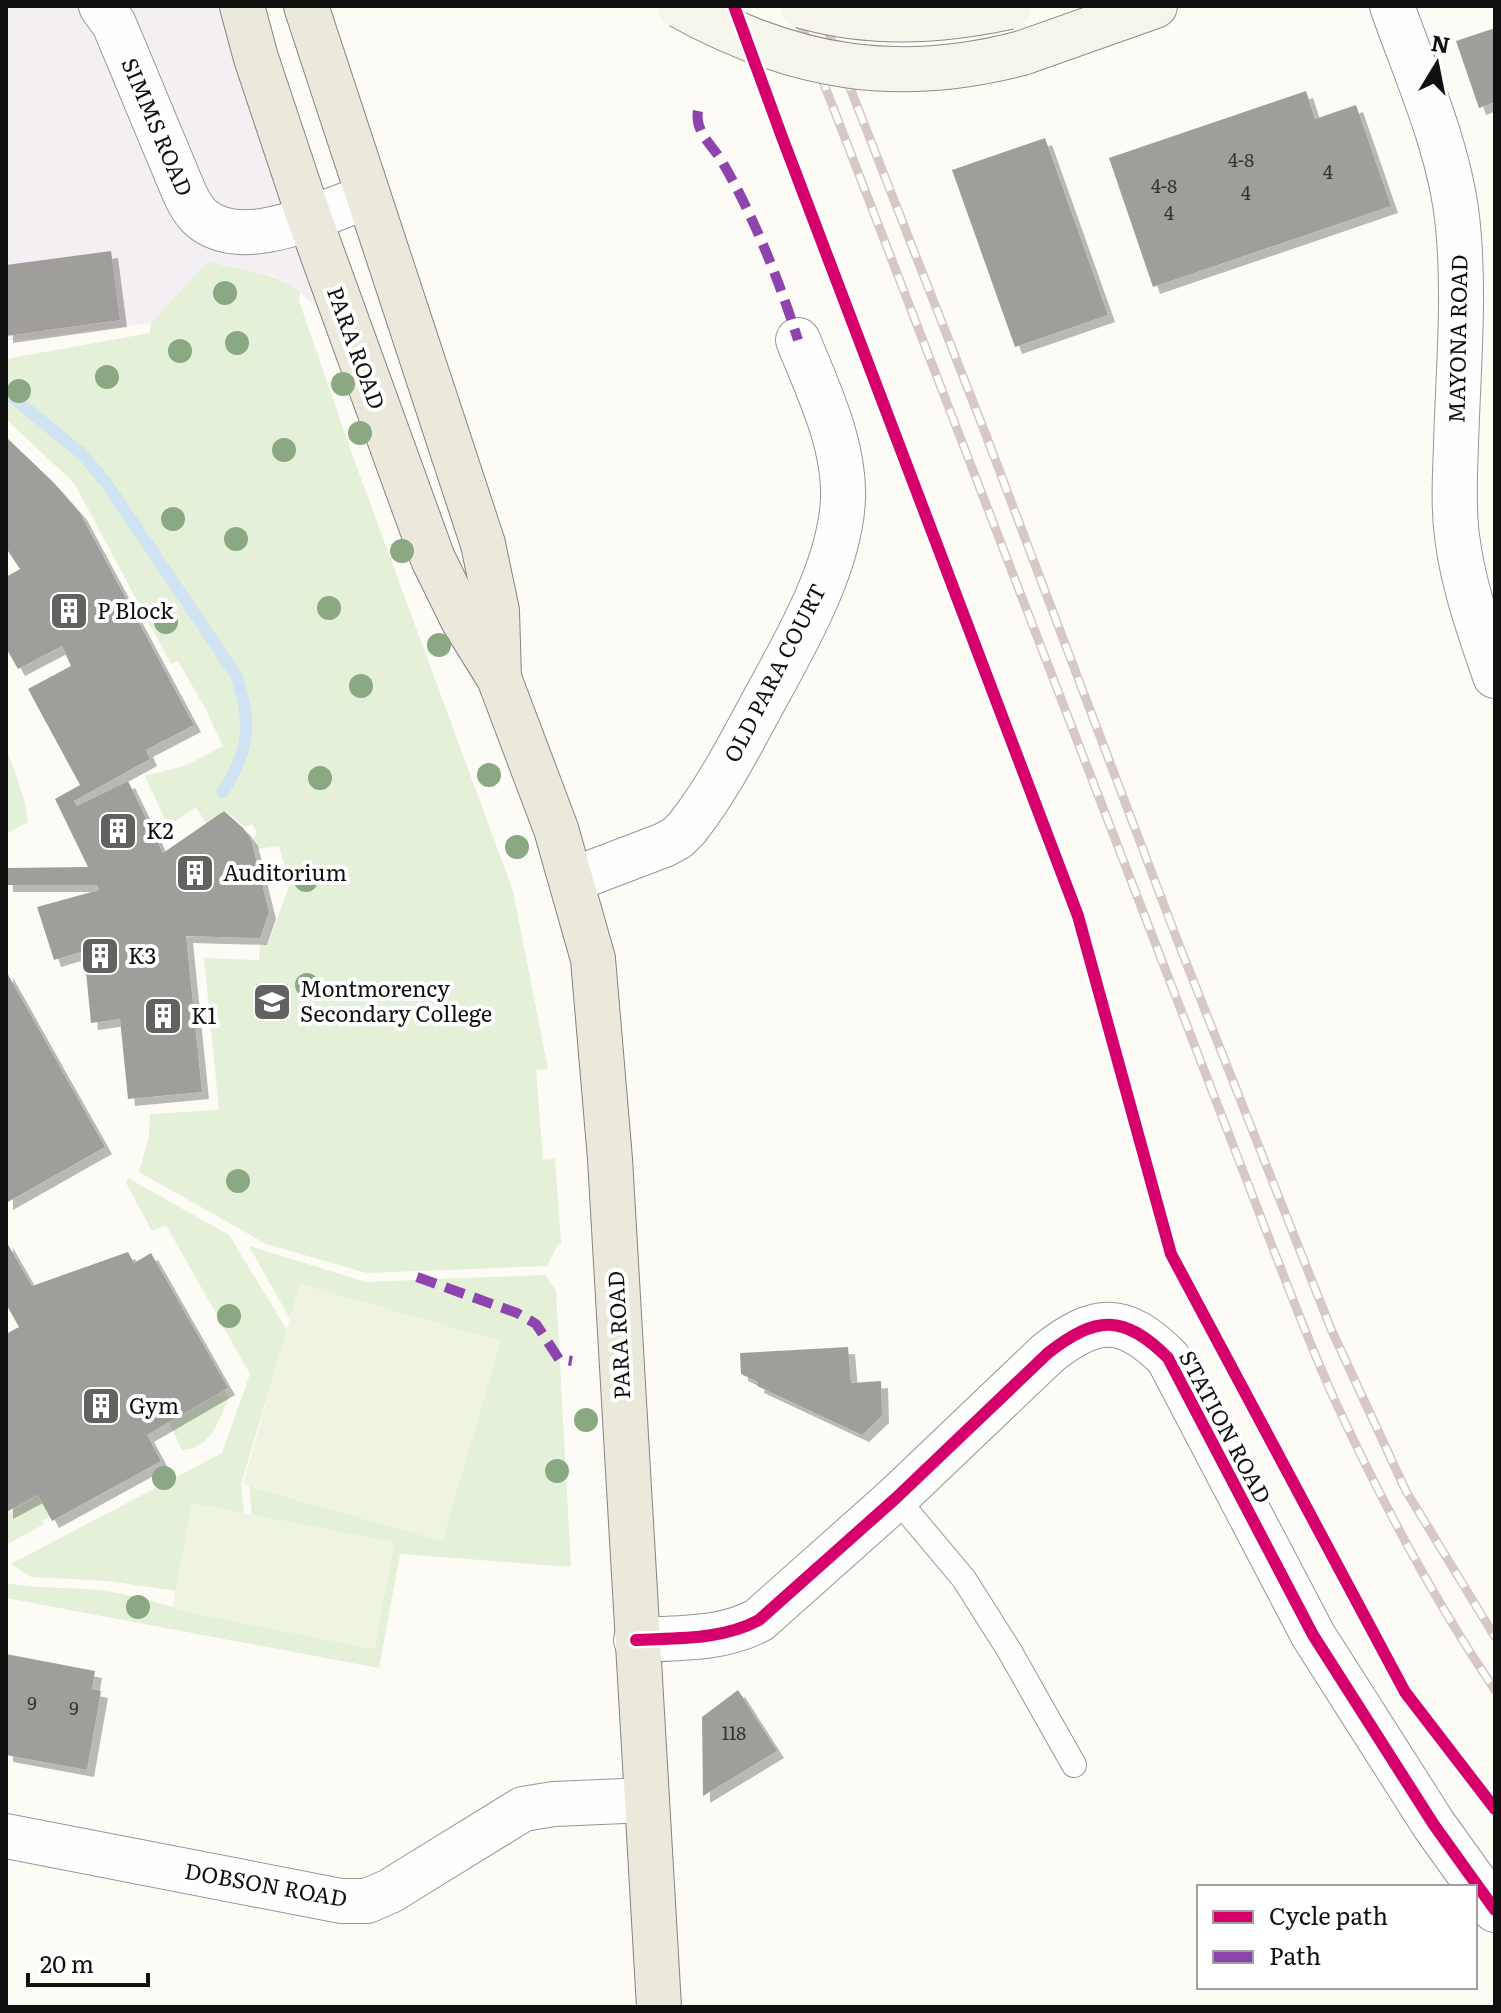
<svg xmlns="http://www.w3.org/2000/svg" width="1501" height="2013" font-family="Literata,serif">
  <defs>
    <filter id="shadow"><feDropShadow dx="7" dy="7" stdDeviation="0" flood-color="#0004"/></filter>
  </defs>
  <rect width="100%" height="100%" fill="#fcfbf6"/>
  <!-- industrial -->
  <polygon fill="#f4eff2" points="6,6 220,6 319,309 294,287 274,276 208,261 151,323 6,341"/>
  <!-- green -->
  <g fill="#e4f0d8">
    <path d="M208,261C239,271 273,270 300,292L299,301L352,454L513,891L548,1069L536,1070L543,1160L555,1159L561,1244H558L547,1266L367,1273L266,1244L139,1172L149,1136L150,1114L219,1110L204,958L259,960L260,945L268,944L290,884L279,846L258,849L253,837L257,833L252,824L246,827L224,810L207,825L196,807L168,826L145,776L187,765L223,746L206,710L178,661L171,664L74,483L6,419V359L150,333L151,323Z"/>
    <polygon points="6,747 24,799 28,822 6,834"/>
    <polygon points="128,1178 229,1235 287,1330 241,1484 244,1513 192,1504 176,1591 108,1581 31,1577 11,1564 222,1453 250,1374 166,1225 152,1231 126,1183"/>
    <path d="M249,1246L366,1282L545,1275L556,1291L571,1567L400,1554L379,1668L6,1598V1583C41,1590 76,1586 112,1592C132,1595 153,1602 173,1607V1609L374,1649L394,1543L252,1515L249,1486L442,1541L500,1342L300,1285L290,1319Z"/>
    <path d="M224,1390L229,1397C219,1421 211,1448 182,1450L169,1422Z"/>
    <polygon points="38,1495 50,1516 42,1521 44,1524 6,1545 6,1512"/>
  </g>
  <!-- pitch -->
  <g fill="#eef4e1">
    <polygon points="300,1284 500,1341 442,1541 243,1484"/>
    <polygon points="192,1503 394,1542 374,1649 172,1609"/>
  </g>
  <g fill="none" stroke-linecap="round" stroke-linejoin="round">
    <!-- stream -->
    <path stroke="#cfe3f3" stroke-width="12" d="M6,392L82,454L107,484L236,675C252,725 251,746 223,792"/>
  </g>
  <!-- building -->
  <g fill="#a09e9b" filter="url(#shadow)">
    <polygon points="1495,28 1495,102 1479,108 1456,41"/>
    <polygon points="1306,91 1315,119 1356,105 1391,206 1153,287 1109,158"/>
    <polygon points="1045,138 1108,315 1015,347 952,170"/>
    <polygon points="111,251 120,320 6,336 6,265"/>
    <polygon points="6,437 53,482 80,513 194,725 146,750 150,759 74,801 77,806 128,781 163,853 224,811 243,828 251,839 269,912 260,938 186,936 202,1092 128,1099 120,1019 91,1023 84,951 54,960 37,907 99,890 97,885 6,885 6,868 88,867 55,799 80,785 28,689 71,666 62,646 18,669 6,648 6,577 20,569 6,548"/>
    <polygon points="6,971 105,1147 6,1203"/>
    <polygon points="6,1241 32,1286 128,1252 134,1263 151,1253 228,1388 147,1435 161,1461 52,1521 38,1495 6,1512 6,1334 19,1327 6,1304"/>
    <polygon points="848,1347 851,1383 881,1381 882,1416 862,1435 757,1386 758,1382 741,1374 740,1353"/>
    <polygon points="6,1654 95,1671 92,1689 101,1691 87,1770 6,1755"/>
    <polygon points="738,1690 777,1751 703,1796 702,1717"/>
  </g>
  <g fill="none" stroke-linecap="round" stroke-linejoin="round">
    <defs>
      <polyline id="lane" points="896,1498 964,1579 1009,1650 1074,1765"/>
      <g id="street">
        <path d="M101,6L114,24L184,192C188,201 193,211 201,218C243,254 322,212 367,197"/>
        <path d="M1392,6C1417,77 1451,151 1458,226C1465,298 1458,373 1456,445C1455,475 1453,506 1457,536C1463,585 1479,629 1495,676"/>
        <path d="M572,880L664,845L677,838L687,828C716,791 738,749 760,708C793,647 840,569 843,499C845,444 818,390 798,340"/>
        <path d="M636,1640C678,1638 722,1640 759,1620L896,1498L1048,1353C1096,1315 1124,1314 1168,1358L1313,1635L1434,1825L1495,1910"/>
        <polyline points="6,1836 341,1901 367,1901 390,1891 523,1809 554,1804 647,1800"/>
      </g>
      <polyline id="secondary" points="1022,53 1155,6"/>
      <g id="primary">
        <polyline points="242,6 256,58 309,217 433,559 463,620 499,678 556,829 593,959 610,1159 659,2007"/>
        <polyline points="306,6 483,544 497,611 499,678"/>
      </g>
    </defs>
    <!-- lane casing -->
    <use href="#lane" stroke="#969694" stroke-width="26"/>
    <!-- street casing -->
    <use href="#street" stroke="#969694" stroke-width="46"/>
    <!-- secondary casing -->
    <use href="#secondary" stroke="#8d8c8a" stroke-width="46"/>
    <!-- primary casing -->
    <use href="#primary" stroke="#848381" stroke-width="46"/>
    <!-- lane -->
    <use href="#lane" stroke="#fffefe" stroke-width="24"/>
    <!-- street -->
    <use href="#street" stroke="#fffefe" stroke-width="44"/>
    <!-- secondary -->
    <use href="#secondary" stroke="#f5f5ec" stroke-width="44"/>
    <!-- primary -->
    <use href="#primary" stroke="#ebe9dc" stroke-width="44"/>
    <defs>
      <g id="rail">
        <path d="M794,6L1265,1228C1288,1286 1310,1346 1336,1403C1382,1502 1434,1600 1495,1690"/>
        <polyline points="818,6 984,430 1178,942 1331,1329 1406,1491 1495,1637"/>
      </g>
    </defs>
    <!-- rail casing -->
    <use href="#rail" stroke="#d7c8c6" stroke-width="9"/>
    <!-- rail -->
    <use href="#rail" stroke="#fff" stroke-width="6" stroke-dasharray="18" stroke-linecap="butt"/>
    <defs>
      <g id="secondary-bridge">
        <path d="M680,6C792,68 897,86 1022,53"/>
        <path d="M802,6C870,26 940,22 1009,7"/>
      </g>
    </defs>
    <!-- secondary-bridge casing -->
    <use href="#secondary-bridge" stroke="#8d8c8a" stroke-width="46" stroke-linecap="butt"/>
    <!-- secondary-bridge -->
    <use href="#secondary-bridge" stroke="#f5f5ec" stroke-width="44"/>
    <!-- quiet -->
    <g stroke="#8e44ad" stroke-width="10" stroke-dasharray="20 10" stroke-linecap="butt">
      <path d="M698,111C694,133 715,147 724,165C754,217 780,283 798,340"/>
      <polyline points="417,1277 517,1313 536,1324 559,1359 572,1361"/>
    </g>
    <defs>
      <g id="cycleway">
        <polyline points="734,6 782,137 1078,916 1171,1254 1405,1692 1495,1809"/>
        <path d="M636,1640C678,1638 722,1640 759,1620L896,1498L1048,1353C1096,1315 1124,1314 1168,1358L1313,1635L1434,1825L1495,1910"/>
      </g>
    </defs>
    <!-- cycleway casing -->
    <use href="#cycleway" stroke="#fff" stroke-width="17"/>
    <!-- cycleway -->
    <use href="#cycleway" stroke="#d6006c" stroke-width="12"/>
  </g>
  <!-- trees -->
  <g fill="#8aa882">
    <circle cx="225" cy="293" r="12"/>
    <circle cx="237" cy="343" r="12"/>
    <circle cx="180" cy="351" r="12"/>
    <circle cx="107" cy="377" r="12"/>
    <circle cx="343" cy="384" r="12"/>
    <circle cx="19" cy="391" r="12"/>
    <circle cx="360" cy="433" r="12"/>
    <circle cx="284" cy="450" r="12"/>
    <circle cx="173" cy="519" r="12"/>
    <circle cx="236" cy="539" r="12"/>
    <circle cx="402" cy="551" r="12"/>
    <circle cx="329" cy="608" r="12"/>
    <circle cx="166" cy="622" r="12"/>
    <circle cx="439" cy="645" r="12"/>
    <circle cx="361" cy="686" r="12"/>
    <circle cx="489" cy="775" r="12"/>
    <circle cx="320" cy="778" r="12"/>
    <circle cx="517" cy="847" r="12"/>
    <circle cx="306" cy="880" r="12"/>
    <circle cx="307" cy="985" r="12"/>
    <circle cx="238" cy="1181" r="12"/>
    <circle cx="229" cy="1316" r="12"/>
    <circle cx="586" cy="1420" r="12"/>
    <circle cx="557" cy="1471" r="12"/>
    <circle cx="164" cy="1478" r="12"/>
    <circle cx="138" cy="1607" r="12"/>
  </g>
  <!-- icons -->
  <defs>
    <symbol id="building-square" viewBox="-11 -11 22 22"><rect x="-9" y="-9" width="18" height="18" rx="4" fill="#636260" stroke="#fff"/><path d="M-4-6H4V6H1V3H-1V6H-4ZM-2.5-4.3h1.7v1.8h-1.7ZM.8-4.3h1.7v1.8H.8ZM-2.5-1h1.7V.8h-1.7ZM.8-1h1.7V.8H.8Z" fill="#fff"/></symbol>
    <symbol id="school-square" viewBox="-11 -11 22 22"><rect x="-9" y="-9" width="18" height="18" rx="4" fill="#636260" stroke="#fff"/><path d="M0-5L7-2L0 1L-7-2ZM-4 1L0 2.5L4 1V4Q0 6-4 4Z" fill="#fff"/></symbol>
  </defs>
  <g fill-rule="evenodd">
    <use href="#building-square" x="47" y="589" width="44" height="44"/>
    <use href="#building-square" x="96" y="809" width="44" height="44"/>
    <use href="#building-square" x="173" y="851" width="44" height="44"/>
    <use href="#building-square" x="78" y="934" width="44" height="44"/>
    <use href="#school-square" x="250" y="980" width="44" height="44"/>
    <use href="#building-square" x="141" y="994" width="44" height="44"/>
    <use href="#building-square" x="79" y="1384" width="44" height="44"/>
  </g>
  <g text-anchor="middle" stroke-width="8" stroke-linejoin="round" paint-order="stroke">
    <!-- number labels -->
    <g font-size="18" fill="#343433">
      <text x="1241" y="167">4-8</text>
      <text x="1328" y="179">4</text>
      <text x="1164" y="193">4-8</text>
      <text x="1246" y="200">4</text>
      <text x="1169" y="220">4</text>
      <text x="32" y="1710">9</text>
      <text x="74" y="1715">9</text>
      <text x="734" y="1740">118</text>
    </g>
    <!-- street labels -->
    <g font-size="22" fill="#101010" stroke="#fff">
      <text transform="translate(157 127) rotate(67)" y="8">SIMMS ROAD</text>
      <text transform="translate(1458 339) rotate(-89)" y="8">MAYONA ROAD</text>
      <text transform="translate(356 348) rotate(70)" y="8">PARA ROAD</text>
      <text transform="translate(775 673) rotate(-63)" y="8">OLD PARA COURT</text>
      <text transform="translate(619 1335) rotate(-93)" y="8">PARA ROAD</text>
      <text transform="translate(1225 1427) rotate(62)" y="8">STATION ROAD</text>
      <text transform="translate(266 1885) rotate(10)" y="8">DOBSON ROAD</text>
    </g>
    <!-- poi labels -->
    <g font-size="22" fill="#101010" stroke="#fff" text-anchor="start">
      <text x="97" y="619">P Block</text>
      <text x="146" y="839">K2</text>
      <text x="223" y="881">Auditorium</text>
      <text x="128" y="964">K3</text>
      <text x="300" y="997">Montmorency<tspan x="300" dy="25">Secondary College</tspan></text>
      <text x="191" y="1024">K1</text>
      <text x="129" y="1414">Gym</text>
    </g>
  </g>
  <!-- border -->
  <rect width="1501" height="2013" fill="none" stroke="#101010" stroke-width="16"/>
  <!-- legend -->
  <rect x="1197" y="1885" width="280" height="104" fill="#ffffff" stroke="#9f9f9f" stroke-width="2"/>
  <rect x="1213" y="1911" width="40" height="12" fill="#d6006c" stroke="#9f9f9f" stroke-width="2"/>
  <text x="1269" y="1925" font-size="24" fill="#101010">Cycle path</text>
  <rect x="1213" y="1951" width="40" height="12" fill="#8e44ad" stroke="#9f9f9f" stroke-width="2"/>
  <text x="1269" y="1965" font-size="24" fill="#101010">Path</text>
  <!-- north arrow -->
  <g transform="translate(1437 64) rotate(10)" stroke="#ffffff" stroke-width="6" paint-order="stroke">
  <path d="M0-6L14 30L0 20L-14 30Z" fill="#101010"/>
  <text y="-12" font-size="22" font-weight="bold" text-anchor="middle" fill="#101010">N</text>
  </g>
  <!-- scale -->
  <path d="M28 1973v12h120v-12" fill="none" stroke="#101010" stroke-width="4"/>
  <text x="40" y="1973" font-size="24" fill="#101010" stroke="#ffffff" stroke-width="6" paint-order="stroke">20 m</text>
</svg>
